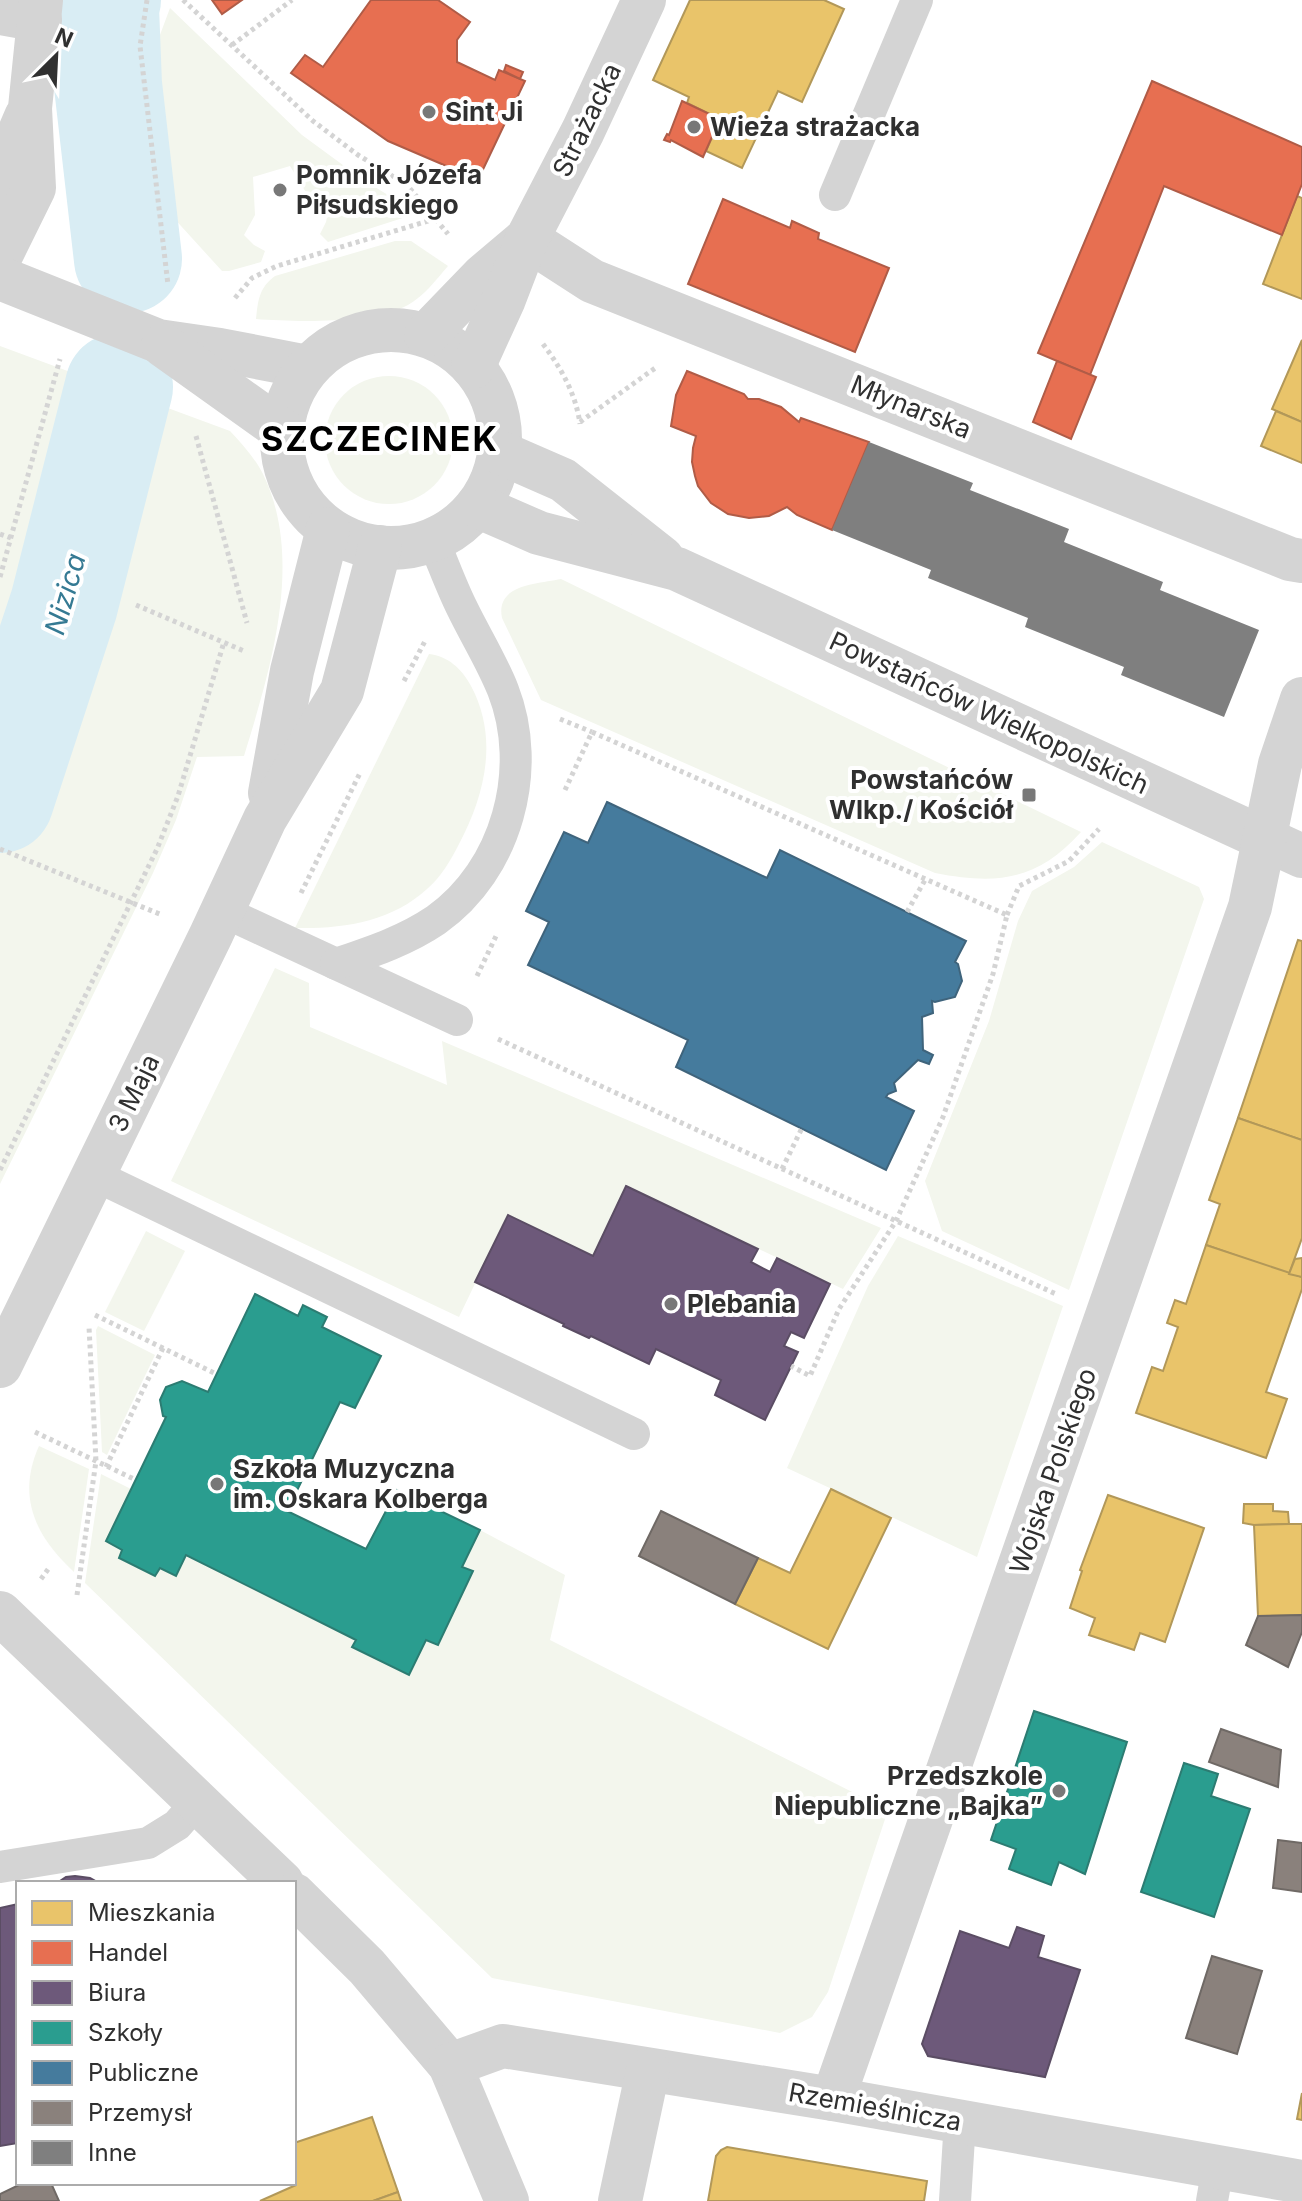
<svg xmlns="http://www.w3.org/2000/svg" width="1302" height="2201" font-family="Inter,sans-serif">
  <rect width="100%" height="100%" fill="#fff"/>
  <!-- green -->
  <g fill="#f3f6ed">
    <polygon points="170,8 302,135 362,179 409,208 409,216 328,242 320,234 326,222 329,208 310,199 290,166 253,177 255,215 244,235 254,245 265,251 261,262 229,271 222,271 171,215 154,51"/>
    <path d="M395,241H411L448,266C436,280 424,296 408,305C373,324 296,322 256,319C258,300 259,288 275,276Z"/>
    <path d="M0,346L230,431C242,444 255,458 263,474C305,560 270,671 244,756L197,757L176,820L153,873L0,1184Z"/>
    <circle cx="389" cy="440" r="64"/>
    <path d="M561,579L1081,832C1037,881 997,885 935,873L541,700L502,618C495,584 538,584 561,579Z"/>
    <path d="M429,654C448,656 462,669 471,686C499,738 485,795 459,844C451,860 441,877 427,889C391,922 343,929 295,928Z"/>
    <polygon points="1102,842 1199,887 1204,899 1069,1290 942,1231 925,1181 989,1021 1018,921 1032,891 1074,867"/>
    <polygon points="275,968 309,983 310,1027 447,1085 442,1041 881,1228 843,1289 626,1186 593,1256 508,1215 459,1317 171,1181"/>
    <polygon points="146,1231 185,1251 144,1331 105,1312"/>
    <polygon points="898,1236 1063,1306 977,1557 787,1468 868,1286"/>
    <polygon points="98,1326 155,1355 107,1455 102,1452 96,1330"/>
    <path d="M39,1446L89,1469L74,1572C36,1537 16,1497 39,1446Z"/>
    <polygon points="101,1474 131,1489 106,1541 122,1550 119,1558 155,1576 160,1568 186,1555 356,1640 353,1647 408,1675 426,1640 438,1645 473,1572 462,1567 480,1530 565,1575 550,1640 888,1810 828,1992 812,2017 780,2033 492,1978 85,1583"/>
  </g>
  <!-- homes -->
  <g fill="#e9c46a" stroke="#b29859" stroke-width="2">
    <polygon points="690,0 824,0 844,9 802,102 778,91 742,168 706,151 720,119 687,103 689,97 653,80"/>
    <polygon points="1297,196 1302,198 1302,299 1263,284"/>
    <polygon points="1302,340 1302,422 1272,409"/>
    <polygon points="1276,411 1302,422 1302,463 1261,446"/>
    <polygon points="1298,940 1302,941 1302,1140 1238,1118"/>
    <polygon points="1238,1118 1302,1140 1302,1238 1289,1274 1206,1245 1220,1204 1209,1200"/>
    <polygon points="1206,1245 1302,1277 1302,1289 1266,1392 1287,1399 1266,1458 1136,1413 1152,1367 1163,1371 1178,1327 1167,1323 1175,1300 1186,1304"/>
    <polygon points="1302,1258 1302,1277 1289,1274 1295,1259"/>
    <polygon points="831,1489 891,1518 828,1649 735,1604 758,1558 790,1573"/>
    <polygon points="1108,1495 1204,1528 1165,1642 1140,1633 1134,1650 1089,1635 1095,1618 1070,1608 1082,1571 1080,1570"/>
    <polygon points="1244,1504 1273,1504 1273,1511 1288,1512 1289,1524 1254,1525 1243,1523"/>
    <polygon points="1289,1524 1302,1524 1302,1615 1258,1616 1254,1525"/>
    <polygon points="1302,2093 1302,2120 1297,2119"/>
    <polygon points="372,2117 398,2192 373,2201 260,2201 296,2185 294,2143"/>
    <polygon points="727,2147 927,2181 924,2201 708,2201 716,2156 721,2150"/>
    <polygon points="398,2192 401,2201 373,2201"/>
  </g>
  <!-- shops -->
  <g fill="#e76f51" stroke="#b05c47" stroke-width="2">
    <polygon points="212,0 242,0 222,14"/>
    <polygon points="371,0 438,0 470,22 457,40 457,62 495,80 499,70 525,81 477,182 451,168 388,141 291,73 305,55 323,67"/>
    <polygon points="506,65 523,72 520,79 504,71"/>
    <polygon points="1152,81 1302,147 1302,184 1282,235 1164,186 1090,375 1038,353"/>
    <polygon points="682,101 720,119 703,157 671,140 670,142 664,140 667,134 669,135"/>
    <polygon points="723,199 790,228 792,221 819,233 818,239 889,268 855,352 688,284"/>
    <polygon points="1057,361 1096,377 1071,439 1033,422"/>
    <polygon points="687,371 744,394 748,399 759,399 781,407 799,422 801,418 869,442 832,530 797,515 787,507 769,516 749,518 728,514 711,503 698,486 695,476 692,462 693,448 696,436 671,426 676,395"/>
  </g>
  <!-- offices -->
  <g fill="#6d597a" stroke="#5b4d64" stroke-width="2">
    <polygon points="626,1186 758,1249 751,1262 770,1272 777,1258 830,1284 804,1338 791,1332 784,1346 798,1352 765,1420 715,1395 721,1380 656,1349 649,1364 591,1336 589,1338 563,1326 564,1324 475,1282 508,1215 593,1256"/>
    <polygon points="75,1876 90,1878 99,1883 57,1883 66,1877"/>
    <polygon points="18,1904 18,2143 0,2146 0,1908"/>
    <polygon points="1017,1927 1044,1936 1038,1957 1080,1970 1045,2077 928,2056 922,2044 960,1931 1009,1948"/>
  </g>
  <!-- schools -->
  <g fill="#2a9d8f" stroke="#2c7c72" stroke-width="2">
    <polygon points="255,1294 298,1316 303,1305 327,1317 322,1327 381,1356 355,1408 340,1402 287,1511 366,1549 397,1490 480,1530 462,1567 473,1571 438,1645 426,1640 409,1675 352,1647 356,1640 186,1555 176,1576 160,1568 155,1576 119,1558 122,1550 106,1541 166,1417 163,1416 160,1400 166,1387 182,1381 208,1392"/>
    <polygon points="1034,1711 1127,1742 1085,1874 1059,1862 1051,1885 1009,1869 1016,1849 991,1840"/>
    <polygon points="1184,1763 1218,1774 1211,1796 1250,1809 1214,1917 1141,1892"/>
  </g>
  <!-- public -->
  <polygon fill="#457b9d" stroke="#3f647c" stroke-width="2" points="607,802 767,878 780,850 966,941 955,962 958,964 962,981 955,997 935,1002 932,1001 933,1013 922,1017 923,1050 933,1055 929,1064 918,1060 894,1083 896,1091 888,1094 886,1097 914,1111 886,1170 676,1067 688,1040 528,965 549,922 526,911 564,832 588,843"/>
  <!-- industry -->
  <g fill="#8a817c" stroke="#6f6965" stroke-width="2">
    <polygon points="661,1511 758,1558 735,1604 639,1556"/>
    <polygon points="1302,1615 1302,1632 1288,1667 1246,1645 1258,1616"/>
    <polygon points="1221,1729 1281,1750 1278,1787 1209,1762"/>
    <polygon points="1278,1840 1302,1843 1302,1892 1273,1888"/>
    <polygon points="1212,1956 1262,1971 1237,2054 1186,2038"/>
    <polygon points="23,2183 51,2183 59,2201 0,2201 0,2194"/>
  </g>
  <g fill="none" stroke-linecap="round" stroke-linejoin="round">
    <!-- river -->
    <g stroke="#d9edf4" stroke-width="108">
      <polyline points="107,0 105,7 108,85 128,259"/>
      <polyline points="0,799 64,604 119,387"/>
    </g>
  </g>
  <!-- building -->
  <polygon fill="#7f7f7f" points="869,442 973,483 970,490 1069,529 1064,542 1163,582 1160,590 1259,630 1224,717 1121,675 1124,667 1025,627 1028,618 928,578 931,570 832,530"/>
  <g fill="none" stroke-linecap="round" stroke-linejoin="round">
    <!-- path -->
    <g stroke="#d4d4d4" stroke-width="5" stroke-dasharray="4 4" stroke-linecap="butt">
      <polyline points="147,0 140,46 168,285"/>
      <polyline points="183,0 313,121 358,155 407,185 448,234"/>
      <polyline points="232,45 292,0"/>
      <polyline points="235,298 252,278 277,266 435,219"/>
      <path d="M543,344C561,368 576,394 580,424"/>
      <polyline points="580,422 658,366"/>
      <polyline points="196,436 247,623"/>
      <polyline points="0,534 11,538"/>
      <polyline points="0,577 60,359"/>
      <polyline points="136,605 244,651"/>
      <polyline points="404,681 425,641"/>
      <polyline points="560,719 592,732"/>
      <polyline points="565,790 592,732 1007,915 993,974 943,1117 896,1221 839,1309 810,1376 791,1366"/>
      <polyline points="0,849 162,915"/>
      <polyline points="301,893 360,773"/>
      <polyline points="907,912 925,880"/>
      <polyline points="1007,915 1019,886 1069,861 1099,829"/>
      <polyline points="477,976 497,934"/>
      <polyline points="498,1039 1056,1294"/>
      <polyline points="782,1169 802,1128"/>
      <polyline points="0,1170 157,849 178,796 224,642"/>
      <polyline points="95,1315 216,1374"/>
      <polyline points="35,1432 136,1480"/>
      <polyline points="106,1467 163,1348"/>
      <polyline points="41,1579 49,1568"/>
      <polyline points="77,1595 96,1461 89,1327"/>
    </g>
    <!-- lane -->
    <g stroke="#d4d4d4" stroke-width="32">
      <polyline points="835,195 917,0"/>
      <polyline points="222,911 457,1020"/>
      <path d="M336,964C371,952 405,941 436,920C507,870 534,769 503,690C492,662 475,635 462,608C451,586 443,563 433,540"/>
      <polyline points="94,1175 634,1434"/>
      <polyline points="0,1867 148,1843 177,1825 198,1801"/>
      <polyline points="955,2201 960,2121"/>
      <polyline points="1212,2201 1218,2167"/>
    </g>
    <!-- street -->
    <g stroke="#d4d4d4" stroke-width="44">
      <polyline points="0,13 40,20"/>
      <polyline points="0,186 1,175 26,117"/>
      <polyline points="527,239 592,281 1290,559 1302,561"/>
      <polyline points="0,257 34,188 30,108 41,0"/>
      <polyline points="0,278 158,341 220,350 308,367"/>
      <circle cx="391" cy="439" r="109"/>
      <polyline points="426,335 483,276 522,243"/>
      <polyline points="163,345 282,430"/>
      <polyline points="473,367 504,299 527,239 583,131 644,0"/>
      <polyline points="499,452 563,480 662,558"/>
      <polyline points="477,506 539,533 677,569 1302,856"/>
      <polyline points="270,793 292,671 328,529"/>
      <polyline points="0,1366 211,935 265,819 342,691 380,547"/>
      <polyline points="0,1613 282,1883"/>
      <polyline points="294,1895 367,1967 450,2065 507,2201"/>
      <polyline points="450,2065 503,2046 833,2099 1302,2182"/>
      <polyline points="833,2099 1250,907 1280,764 1302,699"/>
      <polyline points="620,2201 648,2070"/>
    </g>
  </g>
  <!-- markers -->
  <g fill="#787878" stroke="#fff" stroke-width="3">
    <circle cx="429" cy="112" r="8"/>
    <circle cx="694" cy="127" r="8"/>
    <circle cx="280" cy="190" r="8"/>
    <rect x="1021" y="787" width="16" height="16" rx="4"/>
    <circle cx="671" cy="1304" r="8"/>
    <circle cx="217" cy="1484" r="8"/>
    <circle cx="1059" cy="1791" r="8"/>
  </g>
  <g text-anchor="middle" stroke-width="8" stroke-linejoin="round" paint-order="stroke">
    <!-- poi labels -->
    <g font-size="26" font-weight="bold" fill="#303030" stroke="#fff" text-anchor="start">
      <text x="445" y="121">Sint Ji</text>
      <text x="710" y="136">Wieża strażacka</text>
      <text x="296" y="184">Pomnik Józefa<tspan x="296" dy="30">Piłsudskiego</tspan></text>
      <text x="1013" y="789" text-anchor="end">Powstańców<tspan x="1013" dy="30">Wlkp./ Kościół</tspan></text>
      <text x="687" y="1313">Plebania</text>
      <text x="233" y="1478">Szkoła Muzyczna<tspan x="233" dy="30">im. Oskara Kolberga</tspan></text>
      <text x="1043" y="1785" text-anchor="end">Przedszkole<tspan x="1043" dy="30">Niepubliczne „Bajka”</tspan></text>
    </g>
    <!-- street labels -->
    <g font-size="26" fill="#303030" stroke="#fff">
      <text transform="translate(587 120) rotate(-64)" y="9">Strażacka</text>
      <text transform="translate(911 407) rotate(22)" y="9">Młynarska</text>
      <text transform="translate(989 713) rotate(25)" y="9">Powstańców Wielkopolskich</text>
      <text transform="translate(134 1093) rotate(-64)" y="9">3 Maja</text>
      <text transform="translate(1053 1471) rotate(-71)" y="9">Wojska Polskiego</text>
      <text transform="translate(875 2107) rotate(10)" y="9">Rzemieślnicza</text>
    </g>
    <!-- water labels -->
    <g font-size="28" font-style="italic" fill="#357a93" stroke="#fff">
      <text transform="translate(65 594) rotate(-74)" y="10">Nizica</text>
    </g>
    <!-- district labels -->
    <g font-size="34" font-weight="bold" letter-spacing="2" fill="#000" stroke="#fff">
      <text x="380" y="451">SZCZECINEK</text>
    </g>
  </g>
  <!-- legend -->
  <rect x="16" y="1881" width="280" height="304" fill="#ffffff" stroke="#acacac" stroke-width="2"/>
  <rect x="32" y="1901" width="40" height="24" fill="#e9c46a" stroke="#acacac" stroke-width="2"/>
  <text x="88" y="1921" font-size="24" fill="#303030">Mieszkania</text>
  <rect x="32" y="1941" width="40" height="24" fill="#e76f51" stroke="#acacac" stroke-width="2"/>
  <text x="88" y="1961" font-size="24" fill="#303030">Handel</text>
  <rect x="32" y="1981" width="40" height="24" fill="#6d597a" stroke="#acacac" stroke-width="2"/>
  <text x="88" y="2001" font-size="24" fill="#303030">Biura</text>
  <rect x="32" y="2021" width="40" height="24" fill="#2a9d8f" stroke="#acacac" stroke-width="2"/>
  <text x="88" y="2041" font-size="24" fill="#303030">Szkoły</text>
  <rect x="32" y="2061" width="40" height="24" fill="#457b9d" stroke="#acacac" stroke-width="2"/>
  <text x="88" y="2081" font-size="24" fill="#303030">Publiczne</text>
  <rect x="32" y="2101" width="40" height="24" fill="#8a817c" stroke="#acacac" stroke-width="2"/>
  <text x="88" y="2121" font-size="24" fill="#303030">Przemysł</text>
  <rect x="32" y="2141" width="40" height="24" fill="#7f7f7f" stroke="#acacac" stroke-width="2"/>
  <text x="88" y="2161" font-size="24" fill="#303030">Inne</text>
  <!-- north arrow -->
  <g transform="translate(56 56) rotate(24)" stroke="#ffffff" stroke-width="6" paint-order="stroke">
  <path d="M0-6L14 30L0 20L-14 30Z" fill="#303030"/>
  <text y="-12" font-size="22" font-weight="bold" text-anchor="middle" fill="#303030">N</text>
  </g>
</svg>
